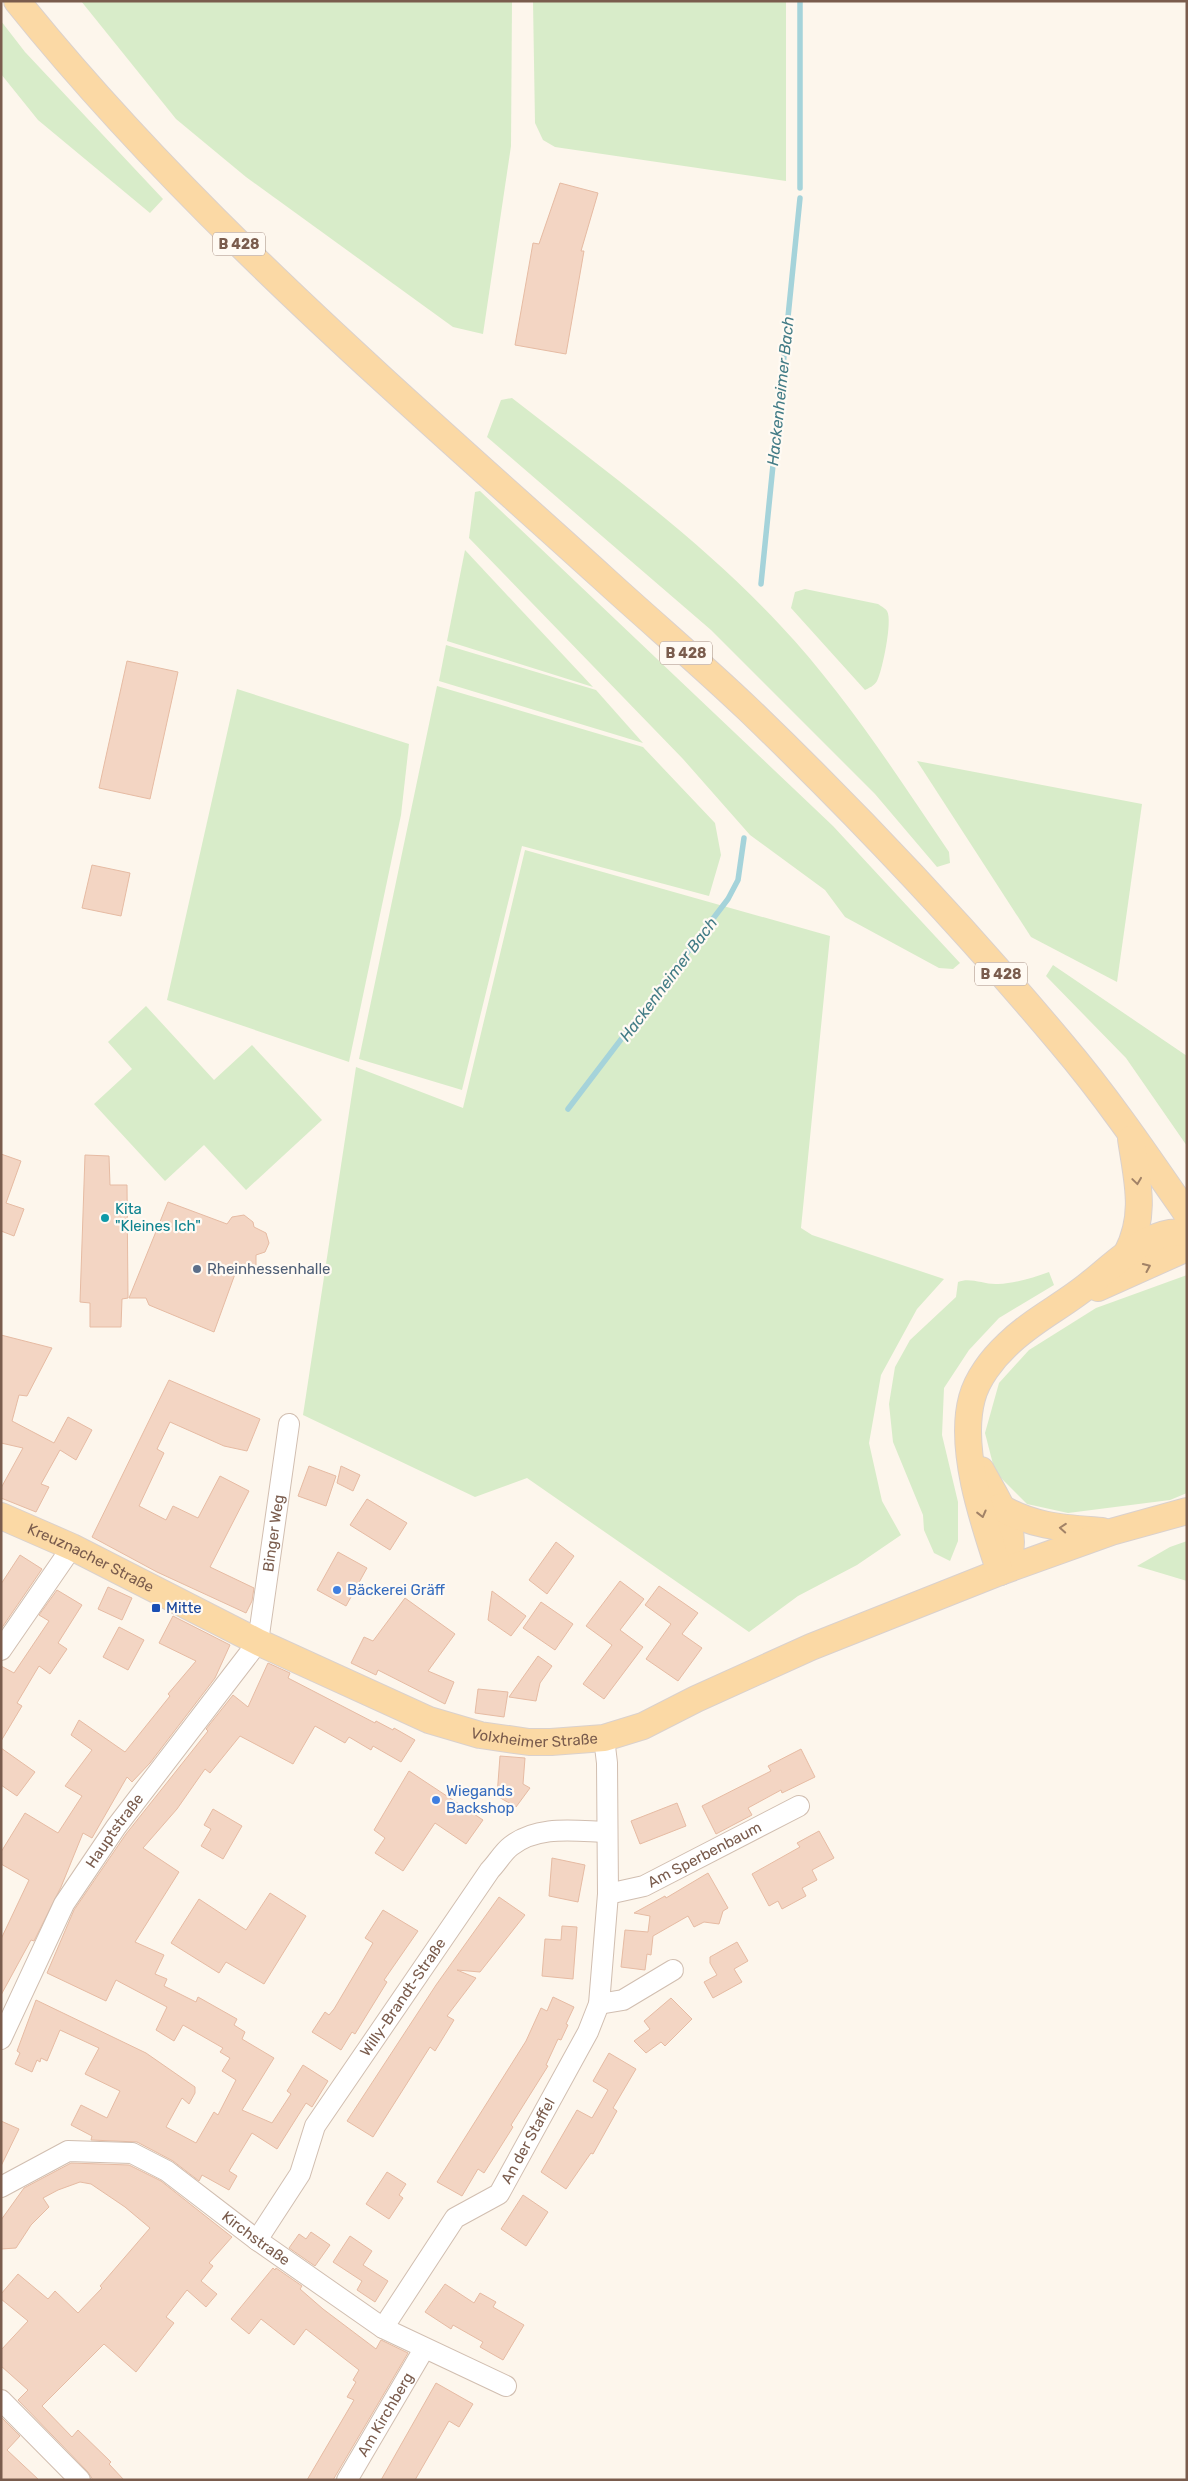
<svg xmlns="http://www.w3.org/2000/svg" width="1188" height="2481" font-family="Rubik,sans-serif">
  <rect width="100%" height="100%" fill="#fdf6ec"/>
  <!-- green -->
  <g fill="#d8ecc9">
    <polygon points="81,1 512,1 511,146 483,334 453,327 246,177 176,119"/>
    <polygon points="533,1 786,1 786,181 555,147 543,140 535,123"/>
    <polygon points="1,21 25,52 163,199 150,213 38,120 1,74"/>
    <path d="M512,398C603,469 701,540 780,625C845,694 896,774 949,852L950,863L937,867L875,794L711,630L487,437L501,400Z"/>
    <polygon points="480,491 833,826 960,963 953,969 939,968 845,917 825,890 750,835 683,759 469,538 475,492"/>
    <polygon points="465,550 593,687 447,641"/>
    <path d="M805,589L878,604C881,606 886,609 887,611C893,620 882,672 877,681C874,686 869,688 865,690L791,608L795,592Z"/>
    <polygon points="446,645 596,690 643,743 439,681"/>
    <polygon points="437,686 643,747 715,823 721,855 709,896 522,846 462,1090 359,1059"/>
    <polygon points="237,689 409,744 401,815 349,1062 167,1000"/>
    <polygon points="917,761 1142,804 1117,982 1031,937"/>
    <polygon points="525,850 830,936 801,1228 812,1235 944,1279 917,1309 881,1375 869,1443 882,1501 901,1535 857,1565 798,1596 749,1632 527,1478 475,1497 303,1415 356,1067 463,1108"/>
    <polygon points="1053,965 1187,1056 1187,1146 1126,1058 1046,976"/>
    <polygon points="146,1006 214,1080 252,1045 322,1120 246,1190 204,1145 165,1181 94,1104 132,1069 108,1042"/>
    <path d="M1049,1272L1054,1285L999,1318L969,1350L944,1388L942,1435L958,1502V1541L950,1561L934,1553L924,1530L923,1515L893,1442L889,1404L895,1367L910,1340L956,1297L958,1282C971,1277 984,1285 998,1284C1015,1283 1033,1278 1049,1272Z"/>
    <polygon points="1187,1275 1187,1493 1170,1500 1068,1513 1027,1504 995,1472 985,1433 999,1383 1029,1350 1096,1308"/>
    <polygon points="1187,1541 1187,1581 1137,1566 1170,1547"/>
  </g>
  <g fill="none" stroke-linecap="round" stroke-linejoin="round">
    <!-- stream -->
    <g stroke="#a5d3da" stroke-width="5.5">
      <polyline points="800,188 800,1"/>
      <polyline points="761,584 800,198"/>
      <polyline points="568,1109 728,899 738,880 744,838"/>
    </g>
  </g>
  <!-- building -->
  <g fill="#f3d5c3" stroke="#e6bba3">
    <polygon points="560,183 598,193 581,251 584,251 566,354 515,345 533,243 539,244"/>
    <polygon points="127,661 178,672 150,799 99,788"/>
    <polygon points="92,865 130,873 121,916 82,908"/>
    <polygon points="1,1154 21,1161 6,1203 24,1209 14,1236 1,1231"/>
    <polygon points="85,1155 109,1156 110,1185 127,1185 128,1298 122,1299 121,1327 90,1327 90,1303 80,1302"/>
    <polygon points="168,1202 227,1224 232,1217 244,1215 253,1222 254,1227 266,1233 269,1243 265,1252 256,1255 256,1266 248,1274 235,1274 214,1332 149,1305 146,1298 129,1298"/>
    <polygon points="1,1335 52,1348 27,1396 19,1395 12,1421 54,1443 68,1417 92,1430 76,1460 60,1450 41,1484 49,1487 36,1512 1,1498 1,1488 23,1448 1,1443"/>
    <polygon points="169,1380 260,1419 247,1451 224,1446 170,1422 157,1449 164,1453 139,1506 166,1520 173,1506 198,1518 220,1476 249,1491 210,1567 254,1588 252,1601 246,1613 157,1572 92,1537"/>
    <polygon points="309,1466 336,1476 326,1506 298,1496"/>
    <polygon points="341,1466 360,1475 353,1491 337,1483"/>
    <polygon points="367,1499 407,1523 390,1550 350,1525"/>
    <polygon points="556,1542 574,1556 547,1594 529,1580"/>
    <polygon points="338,1552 367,1568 346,1606 317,1590"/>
    <polygon points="20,1555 42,1569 1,1629 1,1584"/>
    <polygon points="620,1581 644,1599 620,1630 643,1647 604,1699 583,1684 612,1645 586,1626"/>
    <polygon points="659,1586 698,1613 682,1634 702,1648 678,1681 646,1659 671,1624 645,1605"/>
    <polygon points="108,1587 132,1598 122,1620 98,1609"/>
    <polygon points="57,1590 82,1605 58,1643 67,1649 50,1674 39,1666 17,1703 22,1706 1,1741 1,1666 14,1673 49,1621 39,1615"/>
    <polygon points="492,1591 526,1616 511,1636 488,1620"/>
    <polygon points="405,1598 455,1634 428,1671 454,1682 445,1704 378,1670 376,1675 351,1663 364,1637 373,1641"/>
    <polygon points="541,1602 573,1624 555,1650 523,1628"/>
    <polygon points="173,1616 230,1645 215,1678 150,1763 132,1782 127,1777 92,1838 83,1833 61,1887 34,1941 31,1940 1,1995 1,1939 29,1880 1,1864 1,1852 25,1813 58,1833 82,1796 65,1786 92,1750 71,1735 79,1720 125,1752 170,1696 168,1694 196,1661 159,1643"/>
    <polygon points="119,1627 144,1640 128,1670 103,1657"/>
    <polygon points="538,1656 552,1666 540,1683 536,1701 509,1697"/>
    <polygon points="268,1663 290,1673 288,1678 375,1723 376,1721 393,1730 394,1728 415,1740 401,1762 373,1746 371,1750 349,1737 345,1743 315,1726 293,1764 240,1736 210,1773 205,1769 177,1809 143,1848 179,1872 135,1942 164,1955 155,1974 167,1979 164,1986 196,2002 198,1997 237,2019 234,2025 245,2032 242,2039 274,2058 242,2110 272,2123 291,2094 287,2091 303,2065 328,2081 312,2107 306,2103 277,2149 252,2133 229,2171 237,2176 229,2190 202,2175 199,2181 173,2161 137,2142 91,2140 92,2136 71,2125 81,2105 107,2118 120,2091 85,2074 99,2048 60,2030 47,2061 41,2058 40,2062 37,2060 32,2072 15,2064 20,2053 17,2051 36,2000 146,2053 195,2087 195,2093 189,2104 182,2098 166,2127 196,2143 214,2112 218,2115 236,2080 222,2071 230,2058 220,2052 223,2048 183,2025 174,2041 156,2030 167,2007 116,1980 106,2001 47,1973 74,1910 126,1834 208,1731 206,1729 233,1695 248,1707"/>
    <polygon points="478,1689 508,1692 504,1717 475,1713"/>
    <polygon points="1,1748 35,1772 17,1796 1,1785"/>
    <polygon points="801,1749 815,1777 782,1793 781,1790 748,1808 752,1815 716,1834 702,1806 771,1771 768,1766"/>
    <polygon points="500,1756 525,1758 523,1784 530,1788 516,1807 497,1796"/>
    <polygon points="409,1771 483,1820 466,1844 435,1823 403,1871 375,1853 385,1838 374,1830"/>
    <polygon points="677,1803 686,1826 640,1844 631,1821"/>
    <polygon points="213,1809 242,1826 223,1859 201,1846 211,1829 204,1825"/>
    <polygon points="819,1831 834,1858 812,1870 817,1880 802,1888 806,1896 782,1909 778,1901 769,1906 752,1874 800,1847 797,1843"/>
    <polygon points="552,1858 585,1865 578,1902 549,1896"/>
    <polygon points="708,1873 728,1908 723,1911 719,1924 704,1922 694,1927 688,1916 653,1936 651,1955 647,1954 645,1970 621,1967 625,1930 648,1932 650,1916 634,1913 665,1896 666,1898"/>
    <polygon points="270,1893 306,1916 264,1984 226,1962 219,1973 171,1943 199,1899 246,1930"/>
    <polygon points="499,1897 525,1915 480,1972 457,1970 476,1978 447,2016 454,2020 435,2051 430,2047 373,2137 347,2121 436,1985"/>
    <polygon points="383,1910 418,1931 384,1980 387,1982 355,2034 352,2032 341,2050 312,2032 325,2012 329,2015 334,2009 373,1943 365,1938"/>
    <polygon points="562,1926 577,1927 573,1979 542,1976 545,1939 561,1940"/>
    <polygon points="737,1942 748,1961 734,1969 742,1982 713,1998 704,1982 717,1975 710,1963 710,1957"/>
    <polygon points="553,1997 574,2007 566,2024 568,2025 561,2040 558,2039 546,2065 548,2066 511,2125 513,2127 484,2173 478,2169 462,2196 437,2182 526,2041 541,2008 547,2011"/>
    <polygon points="671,1998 692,2019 665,2046 661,2042 646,2053 634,2041 650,2029 644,2021"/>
    <polygon points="609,2053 636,2069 613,2108 617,2111 593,2154 591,2153 566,2189 541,2172 577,2110 592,2118 608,2090 593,2081"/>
    <polygon points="1,2121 19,2129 1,2166"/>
    <polygon points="71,2163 129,2165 161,2181 232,2237 209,2263 213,2266 201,2281 217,2294 206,2307 187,2290 166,2317 174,2323 136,2372 104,2344 42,2406 72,2437 78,2430 111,2462 109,2464 124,2480 93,2480 88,2472 18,2400 28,2390 1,2366 1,2350 28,2321 1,2299 1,2294 18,2274 48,2299 55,2291 78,2313 102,2288 100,2286 150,2228 125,2207 91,2184 80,2182 58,2190 43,2198 49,2207 31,2225 16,2248 1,2249 1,2220 24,2188"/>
    <polygon points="387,2172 406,2184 399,2195 403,2198 389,2219 366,2204"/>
    <polygon points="523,2195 548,2212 526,2246 501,2229"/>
    <polygon points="311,2232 330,2245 315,2266 289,2248 299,2234 306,2239"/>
    <polygon points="350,2236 372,2251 363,2265 388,2281 375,2302 357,2290 362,2281 333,2262"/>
    <polygon points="273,2268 275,2270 276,2268 302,2286 300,2289 323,2309 376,2349 381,2340 408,2353 333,2480 307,2480 354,2400 347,2397 356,2382 353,2380 359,2370 306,2329 294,2345 261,2319 249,2334 231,2319"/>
    <polygon points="445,2284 474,2303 480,2293 496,2302 493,2307 524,2325 503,2360 480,2347 483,2342 453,2325 451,2329 425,2312"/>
    <polygon points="436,2383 473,2404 459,2427 449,2421 415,2480 381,2480"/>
    <polygon points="1,2417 20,2436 7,2450 39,2480 1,2480"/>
  </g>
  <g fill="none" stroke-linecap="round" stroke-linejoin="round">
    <defs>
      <g id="minor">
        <polyline points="1,1650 72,1547"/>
        <path id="s1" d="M608,1894L644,1886L799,1806"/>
        <polyline points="599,2004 623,2000 673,1970"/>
        <path id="s2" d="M1,2039L64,1904L116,1827L258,1642L289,1424"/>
        <path id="s3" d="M1,2187L68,2151L132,2153L167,2171L257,2240L383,2328L506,2386"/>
        <path id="s4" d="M257,2240L300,2174L315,2126L490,1870C497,1863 503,1852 511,1846C538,1825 574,1831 606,1832"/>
        <path id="s5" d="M383,2328L455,2218L499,2194L588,2032L599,2004L608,1894L607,1763L604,1738"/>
        <polyline points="1,2400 80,2480"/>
        <path id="s6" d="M347,2480L424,2349"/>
      </g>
      <g id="major">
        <path d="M17,1C189,215 400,394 603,578C651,622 701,664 748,709C858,815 963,926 1061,1043C1107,1097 1147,1156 1187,1214"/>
        <path d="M1127,1253C1147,1214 1137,1180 1131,1139"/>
        <polyline points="1098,1288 1187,1248"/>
        <path d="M981,1470C993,1493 1016,1524 1010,1551C1009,1559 1004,1566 1000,1572"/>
        <path d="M1000,1507C1033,1527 1065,1528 1102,1531"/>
        <path id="s7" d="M1,1516L72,1547L258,1642L429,1720L480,1735L529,1742H551L604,1738L643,1726L696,1699L811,1647L1000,1572L1111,1532L1187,1511"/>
        <path d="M1000,1572C984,1524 958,1449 972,1398C977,1379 992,1359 1007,1345C1032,1320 1065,1305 1092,1282C1118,1261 1151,1227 1187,1233"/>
      </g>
    </defs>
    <!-- minor casing -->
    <use href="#minor" stroke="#d1beb0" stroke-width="22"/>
    <!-- major casing -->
    <use href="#major" stroke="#dad1cd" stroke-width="28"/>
    <!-- minor -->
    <use href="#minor" stroke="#fff" stroke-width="20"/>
    <!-- major -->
    <use href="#major" stroke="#fbd9a5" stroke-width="26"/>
  </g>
  <!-- one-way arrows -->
  <defs><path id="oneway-chevron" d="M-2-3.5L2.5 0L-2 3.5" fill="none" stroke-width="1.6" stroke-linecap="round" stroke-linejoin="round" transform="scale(1.25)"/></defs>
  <g stroke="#a18267">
    <use href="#oneway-chevron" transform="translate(1137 1181) rotate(82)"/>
    <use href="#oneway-chevron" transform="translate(1147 1267) rotate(-24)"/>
    <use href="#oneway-chevron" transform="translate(982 1514) rotate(76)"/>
    <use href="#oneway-chevron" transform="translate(1063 1528) rotate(-176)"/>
  </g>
  <!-- markers -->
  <circle fill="#0f9aa8" stroke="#fffaf3" stroke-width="2" cx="105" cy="1218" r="5"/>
  <circle fill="#5c6f8a" stroke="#fffaf3" stroke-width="2" cx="197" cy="1269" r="5"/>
  <g fill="#3f7fe0" stroke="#fffaf3" stroke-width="2">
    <circle cx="337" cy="1590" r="5"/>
    <circle cx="436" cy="1800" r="5"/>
  </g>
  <rect fill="#1a4fb4" stroke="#fffaf3" stroke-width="2" x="151" y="1603" width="10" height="10" rx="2.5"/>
  <g text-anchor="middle" stroke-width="4.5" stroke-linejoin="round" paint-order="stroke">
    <!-- shield labels -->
    <g fill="#fffaf3" stroke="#a28b7f" stroke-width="1">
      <rect x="213" y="232.5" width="52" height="23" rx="4"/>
      <rect x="660" y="641.5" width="52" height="23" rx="4"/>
      <rect x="975" y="962.5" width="52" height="23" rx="4"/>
    </g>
    <g font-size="14" font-weight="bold" fill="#7a5c4d">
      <text x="239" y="249">B 428</text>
      <text x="686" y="658">B 428</text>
      <text x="1001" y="979">B 428</text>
    </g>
    <!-- culture labels -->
    <g font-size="15" fill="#0d838f" stroke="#fffaf3" text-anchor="start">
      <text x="115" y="1214">Kita<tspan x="115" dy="17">"Kleines Ich"</tspan></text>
    </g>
    <!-- service labels -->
    <g font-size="15" fill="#4e5e75" stroke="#fffaf3" text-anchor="start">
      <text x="207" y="1274">Rheinhessenhalle</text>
    </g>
    <!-- street labels -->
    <g font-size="15" fill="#7a5c4d" stroke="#fffaf3">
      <text dy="5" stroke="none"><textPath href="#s2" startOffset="585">Binger Weg</textPath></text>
      <text dy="5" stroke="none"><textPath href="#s7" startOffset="99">Kreuznacher Straße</textPath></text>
      <text dy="5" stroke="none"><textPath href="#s7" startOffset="582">Volxheimer Straße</textPath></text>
      <text dy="5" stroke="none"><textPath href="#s2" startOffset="238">Hauptstraße</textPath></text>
      <text dy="5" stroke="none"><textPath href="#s1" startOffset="105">Am Sperbenbaum</textPath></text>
      <text dy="5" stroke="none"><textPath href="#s4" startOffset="285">Willy-Brandt-Straße</textPath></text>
      <text dy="5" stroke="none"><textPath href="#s5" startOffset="242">An der Staffel</textPath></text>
      <text dy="5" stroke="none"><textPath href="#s3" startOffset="291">Kirchstraße</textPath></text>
      <text dy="5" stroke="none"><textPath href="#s6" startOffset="76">Am Kirchberg</textPath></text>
    </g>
    <!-- shop labels -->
    <g font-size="15" fill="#366cbe" stroke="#fffaf3" text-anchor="start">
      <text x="347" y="1595">Bäckerei Gräff</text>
      <text x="446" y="1796">Wiegands<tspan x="446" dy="17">Backshop</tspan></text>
    </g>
    <!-- transit labels -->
    <g font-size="15" fill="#164399" stroke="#fffaf3" text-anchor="start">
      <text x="166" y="1613">Mitte</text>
    </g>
    <!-- water labels -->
    <g font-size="16" font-style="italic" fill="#437c86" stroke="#fffaf3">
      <text transform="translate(780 391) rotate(-84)" y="6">Hackenheimer Bach</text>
      <text transform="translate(668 979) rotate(-53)" y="6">Hackenheimer Bach</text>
    </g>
  </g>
  <!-- border -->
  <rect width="1188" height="2481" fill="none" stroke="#7a5c4d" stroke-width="5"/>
</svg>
